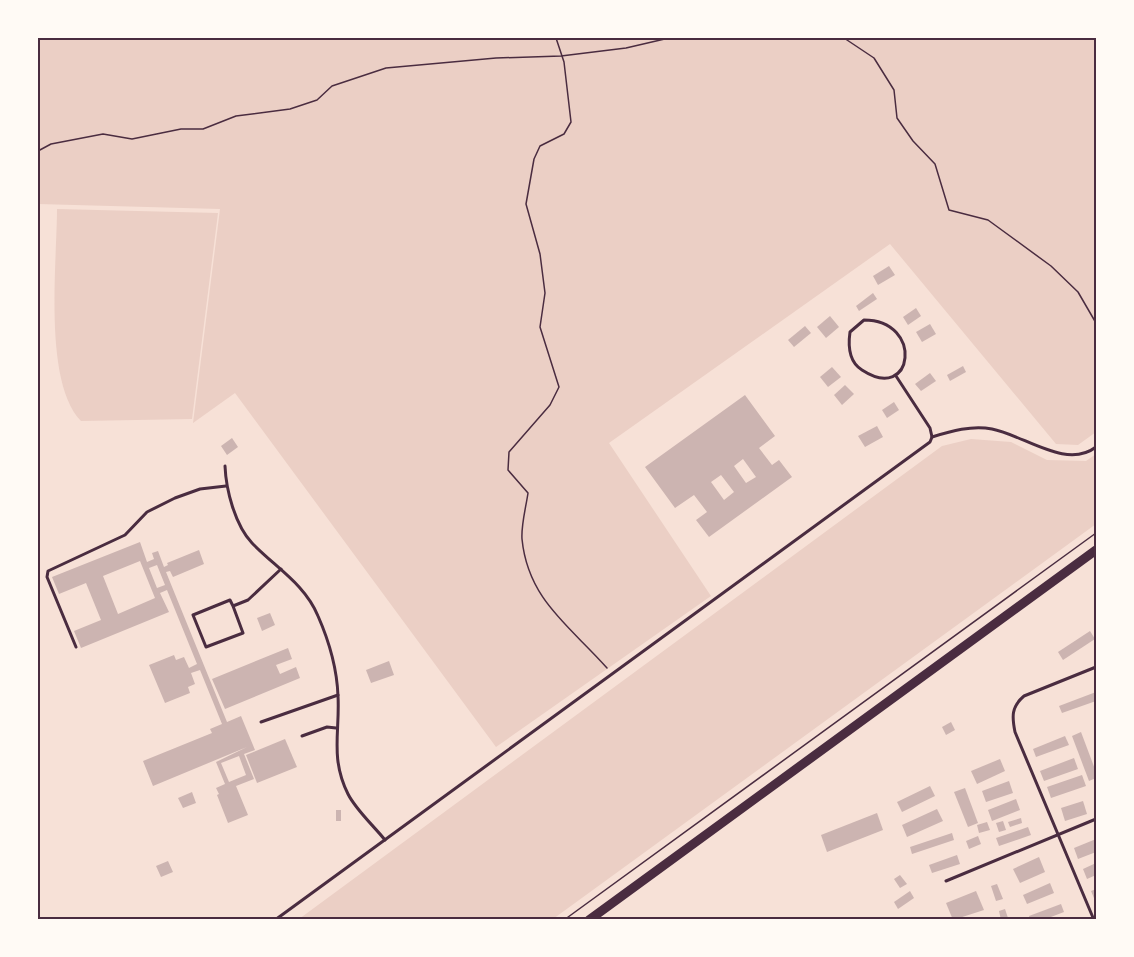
<svg xmlns="http://www.w3.org/2000/svg" width="1134" height="957" font-family="'Space Grotesk',sans-serif">
  <rect width="100%" height="100%" fill="#f7e1d7"/>
  <!-- green -->
  <g fill="#ebcfc5">
    <polygon points="38,38 1096,38 1096,432 1078,445 1056,444 890,244 609,443 711,596 496,747 235,393 193,423 220,209 38,204"/>
    <path d="M57,209L218,213L192,419L81,421C43,382 57,263 57,209Z"/>
    <polygon points="971,439 1011,442 1047,460 1086,461 1096,454 1096,524 553,919 299,919 942,446"/>
  </g>
  <!-- building -->
  <g fill="#ccb4b1" fill-rule="evenodd">
    <polygon points="889,266 895,275 878,285 873,276"/>
    <polygon points="873,293 877,299 859,311 856,306"/>
    <polygon points="916,308 921,316 908,325 903,317"/>
    <polygon points="830,316 839,327 826,338 817,327"/>
    <polygon points="930,324 936,334 922,342 916,332"/>
    <polygon points="805,326 811,333 794,347 788,340"/>
    <polygon points="963,366 966,372 950,381 947,375"/>
    <polygon points="832,367 841,377 828,387 820,377"/>
    <polygon points="930,373 936,381 921,391 915,384"/>
    <polygon points="845,385 854,394 842,405 834,395"/>
    <path d="M745,395L775,436L759,448L772,465L779,460L792,477L709,537L696,520L707,512L694,495L675,508L645,467ZM743,459L756,477L746,483L734,466ZM721,475L734,492L724,500L711,482Z"/>
    <polygon points="894,402 899,410 887,418 882,410"/>
    <polygon points="877,426 883,437 865,447 858,436"/>
    <polygon points="232,438 238,447 227,455 221,446"/>
    <path d="M140,542L147,562L154,559L152,553L158,551L164,567L168,565L167,563L199,550L204,564L173,577L170,571L166,572L227,722L241,716L255,750L244,754L254,779L236,786L248,815L228,823L217,795L219,794L216,788L225,784L216,762L247,747L153,786L143,761L212,733L210,729L222,724L200,670L191,673L195,684L188,687L190,693L165,703L149,665L174,655L176,660L184,657L189,668L197,664L167,590L160,593L169,612L81,648L74,631L101,620L86,583L59,594L52,577ZM140,561L155,598L118,614L103,576ZM157,565L165,585L157,588L149,568ZM239,756L246,775L229,782L221,763Z"/>
    <polygon points="270,613 275,625 262,631 257,618"/>
    <polygon points="1090,631 1095,639 1063,660 1058,652"/>
    <polygon points="288,648 292,659 276,665 280,674 296,667 300,678 225,709 212,679"/>
    <polygon points="389,661 394,675 371,683 366,670"/>
    <polygon points="1096,692 1096,701 1062,713 1059,706"/>
    <polygon points="951,722 955,730 946,735 942,727"/>
    <polygon points="1081,732 1096,772 1096,778 1089,781 1072,736"/>
    <polygon points="1065,736 1069,745 1036,757 1033,749"/>
    <polygon points="285,739 297,767 257,783 246,755"/>
    <polygon points="1074,758 1078,769 1044,781 1040,771"/>
    <polygon points="1000,759 1005,771 977,784 971,771"/>
    <polygon points="1082,775 1086,786 1051,798 1047,787"/>
    <polygon points="1009,781 1013,793 986,802 982,791"/>
    <polygon points="930,786 935,796 902,812 897,802"/>
    <polygon points="965,788 978,823 968,827 954,792"/>
    <polygon points="192,792 196,803 183,808 178,798"/>
    <polygon points="1016,799 1020,810 992,821 988,810"/>
    <polygon points="1083,801 1087,814 1065,821 1061,808"/>
    <polygon points="937,809 943,821 907,837 902,825"/>
    <rect x="336" y="810" width="5" height="11"/>
    <polygon points="877,813 883,830 827,852 821,835"/>
    <polygon points="1021,818 1022,823 1010,827 1008,822"/>
    <polygon points="1003,821 1006,830 999,832 996,823"/>
    <polygon points="987,822 990,830 979,833 977,825"/>
    <polygon points="1028,827 1031,835 999,846 996,838"/>
    <polygon points="952,833 954,840 912,854 910,847"/>
    <polygon points="978,836 981,844 969,849 966,841"/>
    <polygon points="1096,839 1096,852 1078,859 1074,848"/>
    <polygon points="957,855 960,864 932,873 929,865"/>
    <polygon points="1039,857 1045,872 1020,883 1013,869"/>
    <polygon points="168,861 173,872 161,877 156,866"/>
    <polygon points="1096,863 1096,875 1087,879 1083,869"/>
    <polygon points="900,875 907,884 900,888 894,879"/>
    <polygon points="1050,883 1054,893 1027,904 1023,895"/>
    <polygon points="997,884 1003,899 996,901 991,886"/>
    <polygon points="1096,889 1096,903 1091,891"/>
    <polygon points="910,891 914,898 898,909 894,902"/>
    <polygon points="976,891 984,910 953,920 946,903"/>
    <polygon points="1061,904 1064,912 1043,920 1030,920 1029,916"/>
    <polygon points="1005,909 1008,918 1001,920 999,911"/>
  </g>
  <g fill="none" stroke-linecap="round" stroke-linejoin="round">
    <!-- path -->
    <g stroke="#4a2c40" stroke-width="1.5">
      <path d="M556,38L564,62L571,122L564,134L540,146L534,159L526,204L540,254L545,293L540,327L559,387L550,405L509,452L508,470L528,493C526,507 521,525 522,539C528,600 570,626 607,668"/>
      <polyline points="844,38 874,58 894,90 897,118 913,141 935,164 949,210 988,220 1051,266 1078,292 1096,323"/>
      <polyline points="38,151 51,144 103,134 132,139 181,129 203,129 236,116 290,109 317,100 332,86 386,68 496,58 561,56 626,48 669,38"/>
      <polyline points="564,920 1096,533"/>
    </g>
    <!-- service -->
    <g stroke="#4a2c40" stroke-width="3">
      <path d="M864,320C924,320 914,404 862,370C849,362 848,346 850,332Z"/>
      <path d="M932,437C951,431 972,425 992,429C1024,435 1066,470 1096,447"/>
      <path d="M225,466C226,490 235,525 252,543C275,567 305,584 318,616C329,641 337,669 338,696C340,732 330,758 348,794C356,810 373,825 385,840"/>
      <polyline points="233,606 230,600 193,615 206,647 243,633 233,606 248,600 281,569"/>
      <polyline points="76,647 47,577 48,571 125,535 147,512 175,498 200,489 226,486"/>
      <polyline points="261,722 338,695"/>
      <polyline points="302,736 327,727 336,728"/>
      <polyline points="946,881 1096,819"/>
      <polyline points="275,920 930,442 932,437 930,428 896,376"/>
      <path d="M1094,920L1015,732C1012,717 1011,707 1024,696L1096,667"/>
    </g>
    <!-- trunk -->
    <polyline stroke="#4a2c40" stroke-width="9" points="589,920 1096,550"/>
  </g>
  <!-- border -->
  <rect width="1134" height="957" fill="none" stroke="#fffaf5" stroke-width="78"/>
  <rect x="39" y="39" width="1056" height="879" fill="none" stroke="#4a2c40" stroke-width="2"/>
</svg>
